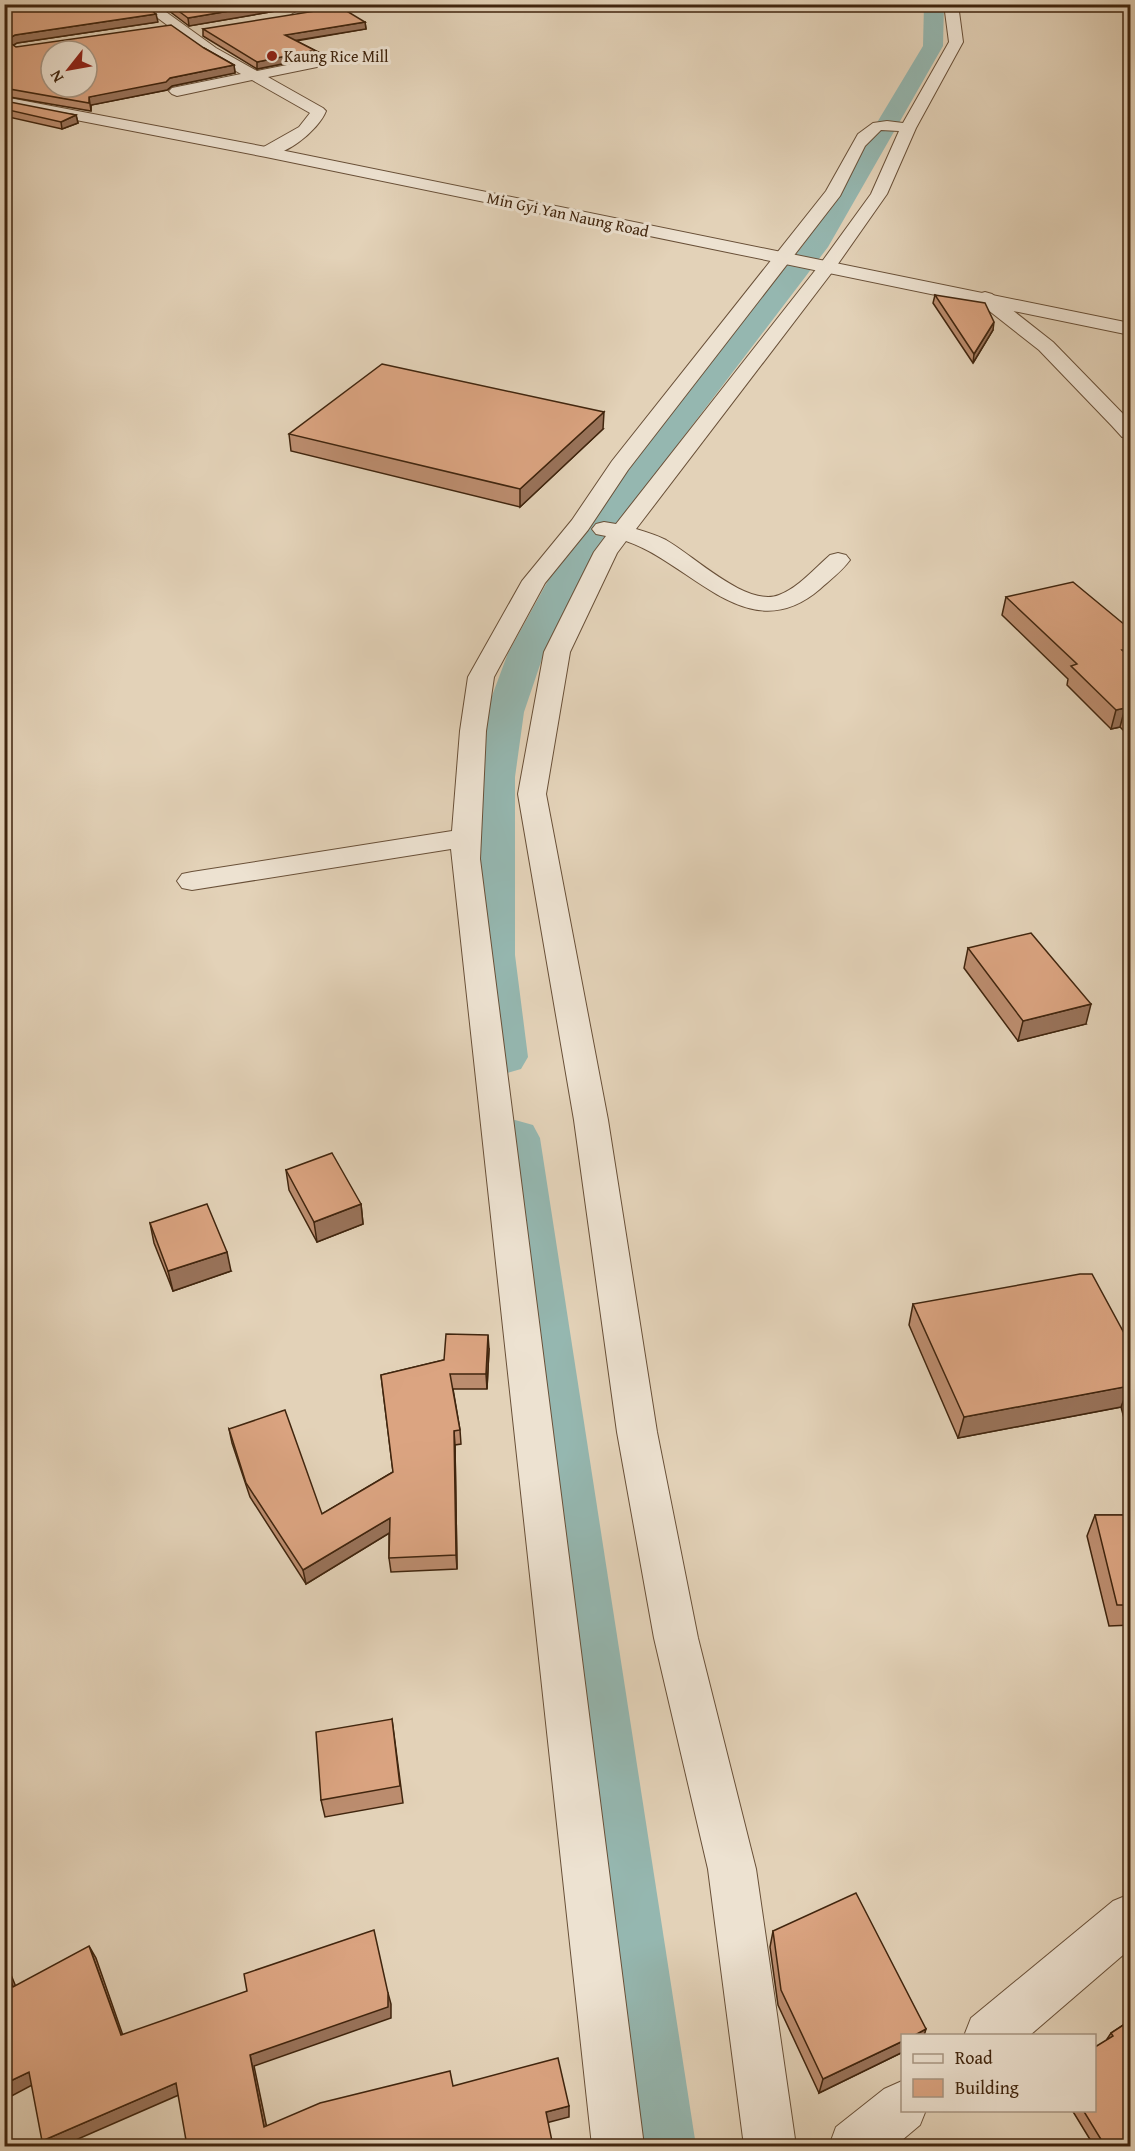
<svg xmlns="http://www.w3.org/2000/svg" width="1135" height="2151" font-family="'Gentium Book Plus',serif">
  <rect width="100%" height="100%" fill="#e3d2b8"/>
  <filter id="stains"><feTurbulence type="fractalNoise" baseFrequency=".00333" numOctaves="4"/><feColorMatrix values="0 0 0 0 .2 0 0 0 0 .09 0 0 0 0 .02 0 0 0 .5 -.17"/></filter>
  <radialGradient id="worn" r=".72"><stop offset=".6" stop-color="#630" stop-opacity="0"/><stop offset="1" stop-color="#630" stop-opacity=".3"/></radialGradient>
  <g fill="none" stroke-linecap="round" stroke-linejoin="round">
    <!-- canal -->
    <g fill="#95b7b0" fill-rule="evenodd">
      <polygon points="924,4 944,4 943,46 828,247 599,548 544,653 524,712 515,777 515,955 528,1057 521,1069 504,1074 487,1069 480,1057 471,955 475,777 486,712 508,653 571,539 804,244 923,46"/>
      <polygon points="515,1120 533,1125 540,1138 696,2146 620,2146 490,1138 497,1125"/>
    </g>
    <defs>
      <g id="minor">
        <path d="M139,4H155L216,48L257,71L312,60L317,61L319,64L317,67L268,77L323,108L326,111C319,130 281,161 260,155L258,152L260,149L299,127L310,113L252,80L177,96L172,94L169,91L172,88L241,74L206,54Z"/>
        <polygon points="335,4 367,4 361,8 298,19 291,15 298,11"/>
        <path d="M944,4H958L963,42L916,128L887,194L833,271L636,529C646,532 656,535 666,540C693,555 747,608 779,595C798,588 815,568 830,555L838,553L846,555L850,560C842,571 830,580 820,589C748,651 692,563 626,541L617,553L570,652L546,794L608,1120L657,1432L698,1638L756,1869L796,2146H744L708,1869L654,1638L617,1432L574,1120L518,794L544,652L594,552L606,536L596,534L592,529L596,524L604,522L616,524L821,263L871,194L899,131L881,130L865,146L840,196L628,470L588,530L545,583L494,677L486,731L480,859L644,2146H592L451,849L192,890L182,888L177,881L182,874L192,872L452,831L460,731L468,677L522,581L572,520L612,461L826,191L858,134L873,123L887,121L903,123L949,42Z"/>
        <polygon points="985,292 992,294 1053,342 1130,421 1130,438 1122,437 1112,426 1039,350 978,302 976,298 978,294"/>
        <polygon points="1130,1894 1130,1949 1029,2036 964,2036 971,2018 1113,1901"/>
        <polygon points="902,2081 902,2110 926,2110 920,2125 895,2146 829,2146 836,2127 884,2089"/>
      </g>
      <polygon id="tertiary" points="4,97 266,147 1130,323 1130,335 266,157 4,106"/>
    </defs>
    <!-- minor casing -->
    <use href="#minor" stroke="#695038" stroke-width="2"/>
    <!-- tertiary casing -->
    <use href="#tertiary" stroke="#695038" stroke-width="2"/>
    <!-- minor -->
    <use href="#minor" fill="#ede2d1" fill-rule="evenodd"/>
    <!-- tertiary -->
    <use href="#tertiary" fill="#ede2d1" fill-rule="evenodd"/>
  </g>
  <!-- wall -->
  <g fill="#bc8d6f" stroke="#40250e" stroke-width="1.5">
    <polygon points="4,4 158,22 17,43 13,45 16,47 204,48 234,65 235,73 172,86 167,90 91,105 91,111 4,96"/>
    <polygon points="160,4 316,4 189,26"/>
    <polygon points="365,22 366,29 296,41 320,53 320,60 312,58 257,69 203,36 203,29"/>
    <polygon points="4,105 76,115 78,123 62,129 4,116"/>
    <polygon points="935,295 993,330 973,363 933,303"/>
    <polygon points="603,429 520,507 291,451 289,434"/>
    <polygon points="1006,597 1131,630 1131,738 1120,727 1111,729 1067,685 1068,679 1002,615"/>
    <polygon points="968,948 1086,1024 1018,1041 964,968"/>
    <polygon points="1129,1109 1131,1109 1131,1155 1124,1123"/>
    <polygon points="286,1170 361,1204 363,1224 317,1242 289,1190"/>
    <polygon points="150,1223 231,1271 173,1291 154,1243"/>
    <polygon points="913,1304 1131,1346 1131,1444 1121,1407 958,1438 909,1325"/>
    <polygon points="489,1349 487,1389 453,1389 460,1430 461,1444 455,1445 457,1569 391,1572 389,1558 389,1533 306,1584 250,1497 232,1443 229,1429 322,1514 393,1472 381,1375"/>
    <polygon points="1095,1515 1131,1515 1131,1625 1109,1626 1087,1536"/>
    <polygon points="392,1719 403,1803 325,1817 321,1800"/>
    <polygon points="773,1931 903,2036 903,2052 819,2093 778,2005 770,1947"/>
    <polygon points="1131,2020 1131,2146 1094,2146 1072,2110 1095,2110 1107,2039 1111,2033"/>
  </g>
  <!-- shaded-wall -->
  <g fill="#99735a" stroke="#40250e" stroke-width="1.5">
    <polygon points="270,4 316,4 189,26 188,18"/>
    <polygon points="366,4 383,4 366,7"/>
    <polygon points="156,14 158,22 17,43 8,48 6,40 15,35"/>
    <polygon points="365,22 366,29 286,42 285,35"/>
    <polygon points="311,51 312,58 257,69 257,62"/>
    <polygon points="234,65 235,73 172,86 167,90 91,105 91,111 89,97 170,78"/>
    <polygon points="76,115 78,123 62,129 61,122"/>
    <polygon points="994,322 993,330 973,363 974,354"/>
    <polygon points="604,412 603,429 520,507 520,489"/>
    <polygon points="1131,649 1131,666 1122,650"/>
    <polygon points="1125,708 1120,727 1111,729 1116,710"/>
    <polygon points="1091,1004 1086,1024 1018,1041 1023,1021"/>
    <polygon points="361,1204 363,1224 317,1242 314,1222"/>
    <polygon points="227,1252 231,1271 173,1291 168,1271"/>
    <polygon points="488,1335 489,1349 487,1389 486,1374"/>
    <polygon points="1129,1386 1121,1407 958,1438 964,1417"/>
    <polygon points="454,1431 455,1445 457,1569 456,1555"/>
    <polygon points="390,1518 391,1532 306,1584 303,1570"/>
    <polygon points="89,1946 96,1958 127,2047 121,2035"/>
    <polygon points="4,1958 21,1999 13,1987 4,1965"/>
    <polygon points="388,1993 391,2004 391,2018 254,2066 269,2138 264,2127 250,2055"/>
    <polygon points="926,2029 924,2036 913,2036"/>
    <polygon points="903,2041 903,2052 819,2093 823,2079"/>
    <polygon points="29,2072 36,2083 4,2100 4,2084"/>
    <polygon points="176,2083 181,2094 62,2146 46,2146 42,2141"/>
    <polygon points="569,2106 569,2117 546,2123 546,2112"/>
  </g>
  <!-- building -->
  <g fill="#dba481" stroke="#40250e" stroke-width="1.5" fill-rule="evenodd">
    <path d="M4,4H144L156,14L15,35L6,40L16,47L171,25L204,48L234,65L170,78L166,82L89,97V103L4,88ZM51,51H87V87H51Z"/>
    <polygon points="169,4 270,4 188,18"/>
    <polygon points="340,7 365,22 285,35 320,53 311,51 257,62 203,29"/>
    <polygon points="10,102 76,115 61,122 4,109 4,105"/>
    <polygon points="935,295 985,303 994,322 974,354"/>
    <polygon points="382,364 604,412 520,489 289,434"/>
    <polygon points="1073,582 1131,630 1131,649 1122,650 1131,658 1131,714 1125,708 1116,710 1071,666 1077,664 1006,597"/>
    <polygon points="1031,933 1091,1004 1023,1021 968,948"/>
    <polygon points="332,1153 361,1204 314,1222 286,1170"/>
    <polygon points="207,1204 227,1252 168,1271 150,1223"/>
    <polygon points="1080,1274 1092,1274 1131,1346 1131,1393 1129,1386 964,1417 913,1304"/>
    <polygon points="446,1334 488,1335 486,1374 450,1374 460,1430 454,1431 456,1555 389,1558 390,1518 303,1570 246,1483 229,1429 285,1410 322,1514 393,1472 381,1375 444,1360"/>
    <polygon points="1095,1515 1131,1515 1131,1605 1117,1605"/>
    <polygon points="392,1719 400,1786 321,1800 316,1732"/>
    <polygon points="856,1893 926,2029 913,2036 903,2036 903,2041 823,2079 781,1990 773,1931"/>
    <polygon points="374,1930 388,1993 388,2007 250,2055 264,2127 320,2103 450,2071 453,2086 558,2058 569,2106 546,2112 553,2146 187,2146 176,2083 42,2141 29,2072 4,2084 4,1965 13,1987 89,1946 121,2035 247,1991 244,1974"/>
    <polygon points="1131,2020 1131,2146 1105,2146 1083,2110 1095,2110 1095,2047 1113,2036 1111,2033"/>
  </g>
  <!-- markers -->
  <circle fill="#8f2418" stroke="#ede2d1" stroke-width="2" cx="272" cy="56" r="6"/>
  <g text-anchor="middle" stroke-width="6" stroke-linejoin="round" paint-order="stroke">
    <!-- far-poi labels -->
    <g font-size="16" fill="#40250e" stroke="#ede2d1" text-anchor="start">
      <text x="284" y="62">Kaung Rice Mill</text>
    </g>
    <!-- far-street labels -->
    <g font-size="16" fill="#40250e" stroke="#ede2d1">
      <text transform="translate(568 214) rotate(12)" y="6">Min Gyi Yan Naung Road</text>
    </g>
  </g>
  <!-- margin -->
  <rect width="1135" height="2151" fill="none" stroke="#e3d2b8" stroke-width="24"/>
  <rect x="6" y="6" width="1123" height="2139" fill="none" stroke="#40250e" stroke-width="3"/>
  <rect x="12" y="12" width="1111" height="2127" fill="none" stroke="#40250e" stroke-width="1.5"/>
  <!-- legend -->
  <rect x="901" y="2034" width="195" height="78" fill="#ede2d1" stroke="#a89683" stroke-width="1.5"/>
  <rect x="913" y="2054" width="30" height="9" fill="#ede2d1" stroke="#a89683" stroke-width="1.5"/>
  <text x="955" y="2064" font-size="18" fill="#40250e">Road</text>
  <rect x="913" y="2079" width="30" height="18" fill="#dba481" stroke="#a89683" stroke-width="1.5"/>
  <text x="955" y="2094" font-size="18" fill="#40250e">Building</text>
  <!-- north arrow -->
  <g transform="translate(69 69) rotate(239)"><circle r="28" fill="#ede2d1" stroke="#a89683" stroke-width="1.5"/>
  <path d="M0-4.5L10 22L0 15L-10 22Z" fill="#8f2418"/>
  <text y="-9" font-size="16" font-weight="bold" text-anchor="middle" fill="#40250e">N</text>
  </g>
  <rect width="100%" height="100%" filter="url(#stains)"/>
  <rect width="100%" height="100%" fill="url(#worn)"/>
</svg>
